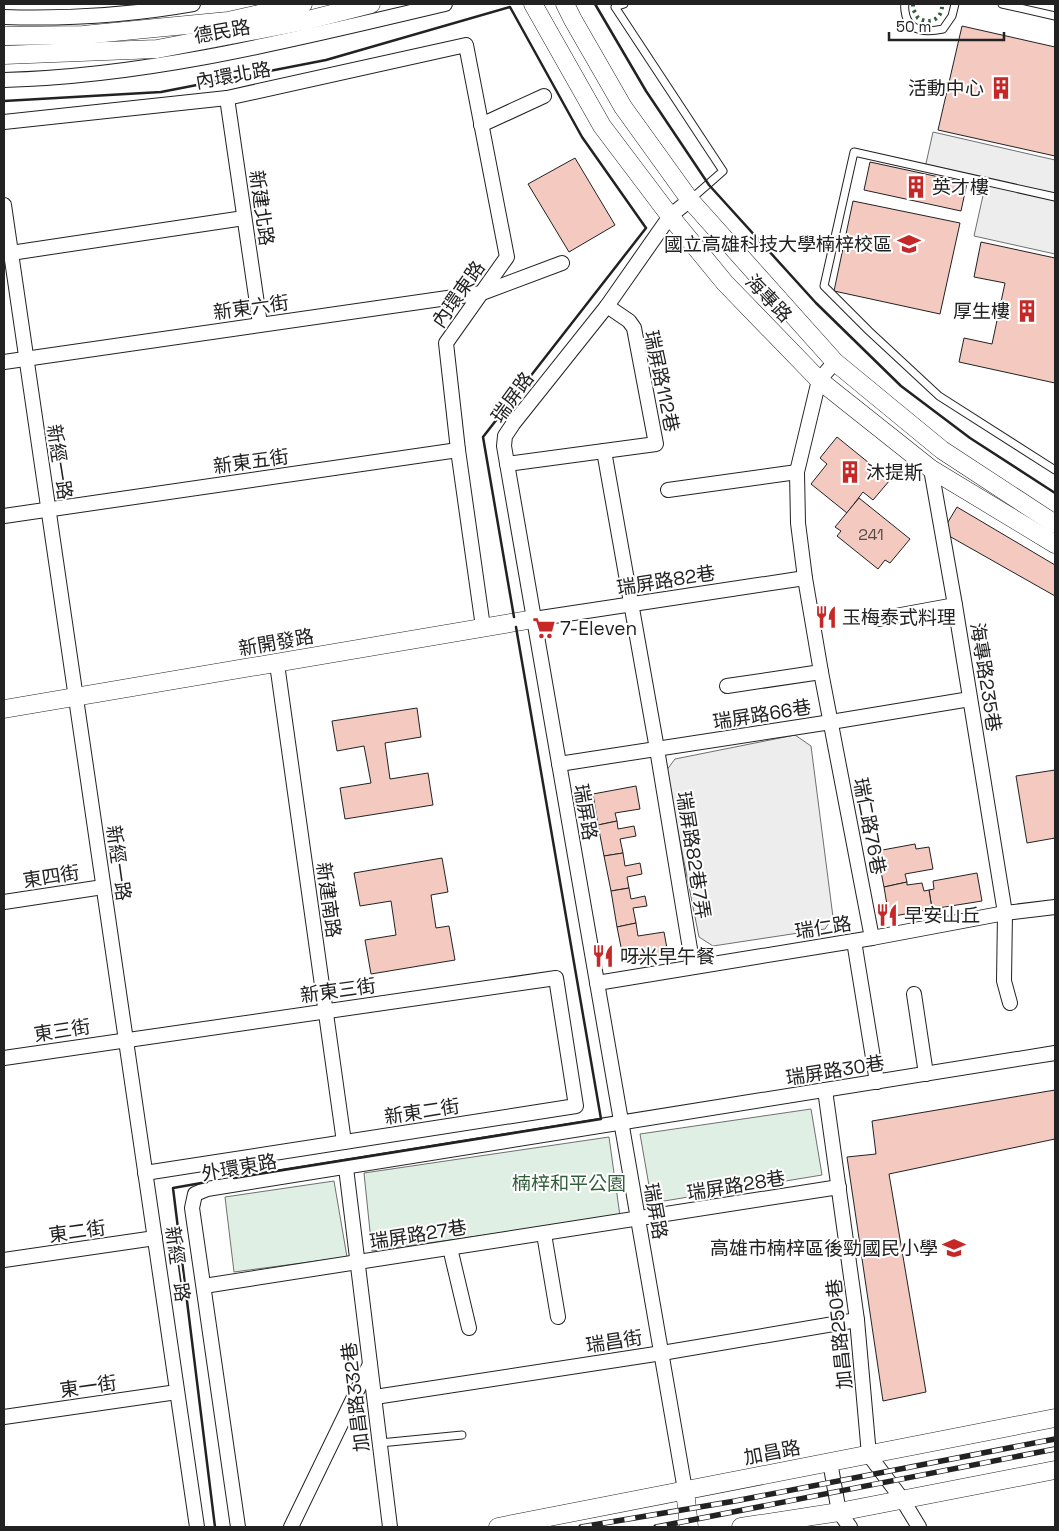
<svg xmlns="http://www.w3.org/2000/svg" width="1059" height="1531" font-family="'Space Grotesk','Noto Sans TC',sans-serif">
  <rect width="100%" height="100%" fill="#fff"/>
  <!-- green -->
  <g fill="#e0efe3" stroke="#6f6f6f">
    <polygon points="811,1109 822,1175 652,1203 640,1134"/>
    <polygon points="609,1137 620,1216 372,1251 364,1173"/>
    <polygon points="334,1181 347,1257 234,1272 225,1197"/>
  </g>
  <!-- parking -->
  <g fill="#ededed" stroke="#6f6f6f">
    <polygon points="933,132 1055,160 1055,254 974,236 986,182 925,168"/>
    <polygon points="795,735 811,746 833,917 825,929 713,946 699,937 666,771 675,759"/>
  </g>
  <!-- building -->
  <g fill="#f3c9c0" stroke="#222">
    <polygon points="962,26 1055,47 1055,156 938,130"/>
    <polygon points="575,158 615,225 569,252 528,184"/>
    <polygon points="870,162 967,183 961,211 864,190"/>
    <polygon points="853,201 960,223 940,314 834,291"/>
    <polygon points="981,242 1055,258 1055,383 959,362 964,338 992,344 1005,283 974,277"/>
    <polygon points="837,437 890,480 873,500 863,492 847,513 811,484 827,464 820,458"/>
    <polygon points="859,498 910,539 890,563 885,560 878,569 837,536 841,531 835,527"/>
    <polygon points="957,507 1055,565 1055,596 942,532"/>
    <polygon points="417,708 421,737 385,743 390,779 428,773 433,805 345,819 340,788 371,783 364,746 337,751 332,721"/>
    <polygon points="1055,770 1055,838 1027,843 1016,776"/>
    <polygon points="636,786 640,809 615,813 617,821 598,825 593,794"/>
    <polygon points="617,821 618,829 634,826 636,836 620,839 623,853 604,856 598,825"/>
    <polygon points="915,844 916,849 929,847 933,869 905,874 907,882 884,887 877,851"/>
    <polygon points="623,853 625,866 640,863 642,874 627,877 629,888 611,891 604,856"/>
    <polygon points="442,858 448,892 431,895 436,928 449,926 455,960 371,974 365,940 396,935 391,901 360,906 354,873"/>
    <polygon points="977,873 982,901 932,909 929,890 934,889 933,881"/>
    <polygon points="907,882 907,885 922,883 924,891 929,890 932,909 889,917 884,887"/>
    <polygon points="629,888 631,899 645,896 647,906 633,908 636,923 617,927 611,891"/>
    <polygon points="636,923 638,936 664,932 668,954 624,962 617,927"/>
    <polygon points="1055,1090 1055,1139 889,1174 926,1392 883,1401 847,1157 876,1154 872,1121"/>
  </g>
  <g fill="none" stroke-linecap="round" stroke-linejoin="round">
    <defs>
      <g id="service">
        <polyline points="624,4 615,7 723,171 690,200"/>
        <path d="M905,4C904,8 905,11 906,16C911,33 929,32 943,29L952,16L955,4"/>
        <polyline points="1002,4 1055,16"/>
        <polyline points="1055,197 854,152 824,286 869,331 939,396 1055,470"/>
        <polyline points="380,1443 462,1435"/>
      </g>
      <g id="minor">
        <path d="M4,17C67,19 131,15 193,4"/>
        <path d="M4,80C153,76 300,38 445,4"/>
        <polyline points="227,98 260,324"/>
        <polyline points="4,122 227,98 466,45 507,257 446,343 458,450 483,627"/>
        <polyline points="481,125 544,96"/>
        <polyline points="4,205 197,1527"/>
        <polyline points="11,253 244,218"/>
        <polyline points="4,362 482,293 562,263"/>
        <polyline points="835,362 819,380 797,472 798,523 805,578 821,672 872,938"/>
        <polyline points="604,451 657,749 693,967"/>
        <polyline points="507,464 656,444 634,328 629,321 607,306"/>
        <polyline points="931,469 955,605 1005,913 1004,981 1010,1003"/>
        <polyline points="668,490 797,472"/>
        <polyline points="4,516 458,450"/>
        <polyline points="534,619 805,578"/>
        <polyline points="879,619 955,605"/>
        <polyline points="277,664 344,1142"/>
        <polyline points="727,686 821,672"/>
        <polyline points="559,764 831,722 970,699"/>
        <polyline points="4,902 103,887"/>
        <polyline points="854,941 877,1082"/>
        <polyline points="597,983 872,938 1005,913 1055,907"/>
        <polyline points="914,994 926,1074"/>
        <polyline points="4,1058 556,978 576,1106 145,1173"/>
        <polyline points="825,1090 857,1320 869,1455 902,1499 919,1527"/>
        <polyline points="346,1168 390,1527"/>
        <polyline points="544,1234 558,1317"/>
        <polyline points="450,1248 469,1328"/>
        <polyline points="4,1260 155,1238"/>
        <polyline points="204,1286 839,1187"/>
        <polyline points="375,1397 662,1353 857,1320"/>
        <polyline points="4,1417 177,1392"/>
        <polyline points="830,1462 839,1512 850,1527"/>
        <polyline points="685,1490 504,446 505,436 513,424 607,306 670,216 690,200"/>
        <polyline points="238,1527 192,1208 195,1194 207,1189 1055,1053"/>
        <polyline points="291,1527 370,1364"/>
      </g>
      <g id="tertiary">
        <polyline points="533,4 602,126 670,216 725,283 819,380 931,469 1055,544"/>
        <polyline points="565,4 573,20 623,107 690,200 835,362 942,450 1055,524"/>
        <polyline points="4,36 83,35 228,21 303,4"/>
        <polyline points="4,55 157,49 304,21 371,4"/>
        <polyline points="4,709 534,619"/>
        <polyline points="685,1490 689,1527"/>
        <polyline points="498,1527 1055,1418"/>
        <polyline points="741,1527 839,1512 1055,1470"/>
      </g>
    </defs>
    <!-- service casing -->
    <use href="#service" stroke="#222" stroke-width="9"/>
    <!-- minor casing -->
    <use href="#minor" stroke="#222" stroke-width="16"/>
    <!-- tertiary casing -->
    <use href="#tertiary" stroke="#222" stroke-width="19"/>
    <!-- service -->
    <use href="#service" stroke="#fff" stroke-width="7"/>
    <!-- minor -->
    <use href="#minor" stroke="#fff" stroke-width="14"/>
    <!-- tertiary -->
    <use href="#tertiary" stroke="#fff" stroke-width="18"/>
    <defs>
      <g id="rail">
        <polyline points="581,1527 735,1501 1055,1439"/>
        <polyline points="656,1527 1055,1449"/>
      </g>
    </defs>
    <!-- rail casing -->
    <use href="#rail" stroke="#222" stroke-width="5.5"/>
    <!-- rail -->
    <use href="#rail" stroke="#fff" stroke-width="4" stroke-dasharray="11" stroke-linecap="butt"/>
    <!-- hedge -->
    <path stroke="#2f5e38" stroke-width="4" stroke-dasharray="2.5 4" stroke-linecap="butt" d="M913,4V9L918,18C930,25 943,19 942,4"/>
    <!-- wall -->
    <g stroke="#222" stroke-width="2.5">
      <polyline points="595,4 646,91 709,185 816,303 901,386 970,438 1055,493"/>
      <polyline points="4,101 161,92 326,60 510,7 582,137 646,228 483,437 514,617"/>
      <polyline points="234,1178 601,1119 516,627"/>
      <polyline points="207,1182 173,1188 215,1527"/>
    </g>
  </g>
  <!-- icons -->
  <defs>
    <symbol id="building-bare" viewBox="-9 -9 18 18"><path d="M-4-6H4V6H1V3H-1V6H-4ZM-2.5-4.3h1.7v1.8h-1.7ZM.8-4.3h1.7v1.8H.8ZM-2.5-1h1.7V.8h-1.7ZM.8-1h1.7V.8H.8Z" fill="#c62828" stroke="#fff" stroke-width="2.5" paint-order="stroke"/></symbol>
    <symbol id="university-bare" viewBox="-9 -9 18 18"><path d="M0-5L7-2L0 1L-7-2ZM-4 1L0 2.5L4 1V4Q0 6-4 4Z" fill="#c62828" stroke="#fff" stroke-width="2.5" paint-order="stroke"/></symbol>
    <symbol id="restaurant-bare" viewBox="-9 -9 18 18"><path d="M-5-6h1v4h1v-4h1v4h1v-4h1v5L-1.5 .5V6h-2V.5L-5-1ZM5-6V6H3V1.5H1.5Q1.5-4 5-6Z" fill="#c62828" stroke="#fff" stroke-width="2.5" paint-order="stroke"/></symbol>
    <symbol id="supermarket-bare" viewBox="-9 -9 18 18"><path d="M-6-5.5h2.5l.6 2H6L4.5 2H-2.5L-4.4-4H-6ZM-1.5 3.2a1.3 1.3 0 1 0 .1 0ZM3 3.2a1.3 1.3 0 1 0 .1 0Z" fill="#c62828" stroke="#fff" stroke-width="2.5" paint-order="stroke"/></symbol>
    <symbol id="school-bare" viewBox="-9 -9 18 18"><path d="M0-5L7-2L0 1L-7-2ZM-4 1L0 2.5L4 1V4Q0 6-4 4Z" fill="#c62828" stroke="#fff" stroke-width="2.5" paint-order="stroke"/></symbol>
  </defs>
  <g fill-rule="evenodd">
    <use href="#building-bare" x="985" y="72" width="32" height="32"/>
    <use href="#building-bare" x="900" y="171" width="32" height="32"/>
    <use href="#university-bare" x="893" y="228" width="32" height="32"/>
    <use href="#building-bare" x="1011" y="295" width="32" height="32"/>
    <use href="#building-bare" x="834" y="456" width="32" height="32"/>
    <use href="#restaurant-bare" x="810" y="601" width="32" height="32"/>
    <use href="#supermarket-bare" x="528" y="612" width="32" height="32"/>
    <use href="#restaurant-bare" x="871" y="899" width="32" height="32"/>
    <use href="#restaurant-bare" x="587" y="940" width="32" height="32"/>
    <use href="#school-bare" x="938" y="1232" width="32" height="32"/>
  </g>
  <g text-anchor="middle" stroke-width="4" stroke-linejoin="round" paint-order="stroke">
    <!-- number labels -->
    <g font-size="16" fill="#564c4a">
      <text x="871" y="540">241</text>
    </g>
    <!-- street labels -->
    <g font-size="19" fill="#222" stroke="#fff">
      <text transform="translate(222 31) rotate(-10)" y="7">德民路</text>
      <text transform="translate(233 75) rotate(-10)" y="7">內環北路</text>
      <text transform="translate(262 208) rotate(82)" y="7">新建北路</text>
      <text transform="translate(458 294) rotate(-55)" y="7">內環東路</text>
      <text transform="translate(769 298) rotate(46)" y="7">海專路</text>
      <text transform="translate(251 307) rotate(-8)" y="7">新東六街</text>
      <text transform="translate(662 381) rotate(78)" y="7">瑞屏路112巷</text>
      <text transform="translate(512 397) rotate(-54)" y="7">瑞屏路</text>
      <text transform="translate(251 461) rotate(-8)" y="7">新東五街</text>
      <text transform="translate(60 462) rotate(81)" y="7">新經一路</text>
      <text transform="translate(666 580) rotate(-9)" y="7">瑞屏路82巷</text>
      <text transform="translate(276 642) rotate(-10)" y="7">新開發路</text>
      <text transform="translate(986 677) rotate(81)" y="7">海專路235巷</text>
      <text transform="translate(762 714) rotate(-9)" y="7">瑞屏路66巷</text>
      <text transform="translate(586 812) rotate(80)" y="7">瑞屏路</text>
      <text transform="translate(870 826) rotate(79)" y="7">瑞仁路76巷</text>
      <text transform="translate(694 855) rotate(81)" y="7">瑞屏路82巷7弄</text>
      <text transform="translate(119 863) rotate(82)" y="7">新經一路</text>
      <text transform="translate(51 876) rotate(-9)" y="7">東四街</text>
      <text transform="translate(329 900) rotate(82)" y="7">新建南路</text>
      <text transform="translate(823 927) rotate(-9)" y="7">瑞仁路</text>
      <text transform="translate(338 990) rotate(-8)" y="7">新東三街</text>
      <text transform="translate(62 1030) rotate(-9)" y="7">東三街</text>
      <text transform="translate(835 1070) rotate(-9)" y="7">瑞屏路30巷</text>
      <text transform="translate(422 1111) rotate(-9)" y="7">新東二街</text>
      <text transform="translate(239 1167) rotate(-10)" y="7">外環東路</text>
      <text transform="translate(736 1185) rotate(-9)" y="7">瑞屏路28巷</text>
      <text transform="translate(656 1211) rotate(80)" y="7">瑞屏路</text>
      <text transform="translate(77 1231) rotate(-8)" y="7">東二街</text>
      <text transform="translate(418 1234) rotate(-9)" y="7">瑞屏路27巷</text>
      <text transform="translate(178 1264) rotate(82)" y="7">新經一路</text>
      <text transform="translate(839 1334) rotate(-96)" y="7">加昌路250巷</text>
      <text transform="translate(614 1341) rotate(-9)" y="7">瑞昌街</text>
      <text transform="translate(88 1386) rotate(-8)" y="7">東一街</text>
      <text transform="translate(355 1397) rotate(-97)" y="7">加昌路332巷</text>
      <text transform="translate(772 1452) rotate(-11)" y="7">加昌路</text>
    </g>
    <!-- poi labels -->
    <g font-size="19" fill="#222" stroke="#fff" text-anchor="start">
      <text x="984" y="95" text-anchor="end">活動中心</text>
      <text x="932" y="194">英才樓</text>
      <text x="892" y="251" text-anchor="end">國立高雄科技大學楠梓校區</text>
      <text x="1010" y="318" text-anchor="end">厚生樓</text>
      <text x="866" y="479">沐提斯</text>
      <text x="842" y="624">玉梅泰式料理</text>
      <text x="560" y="635">7-Eleven</text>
      <text x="904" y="922">早安山丘</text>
      <text x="620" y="963">呀米早午餐</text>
      <text x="938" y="1255" text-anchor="end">高雄市楠梓區後勁國民小學</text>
    </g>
    <!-- park labels -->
    <g font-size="19" fill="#2f5e38" stroke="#fff">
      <text x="569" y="1190">楠梓和平公園</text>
    </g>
  </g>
  <!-- border -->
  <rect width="1059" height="1531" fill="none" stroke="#222222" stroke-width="10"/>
  <!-- scale -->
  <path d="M889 32v8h115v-8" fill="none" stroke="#222222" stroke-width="2.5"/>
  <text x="896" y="32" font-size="15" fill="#222222" stroke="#ffffff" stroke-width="4" paint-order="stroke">50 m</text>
</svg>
